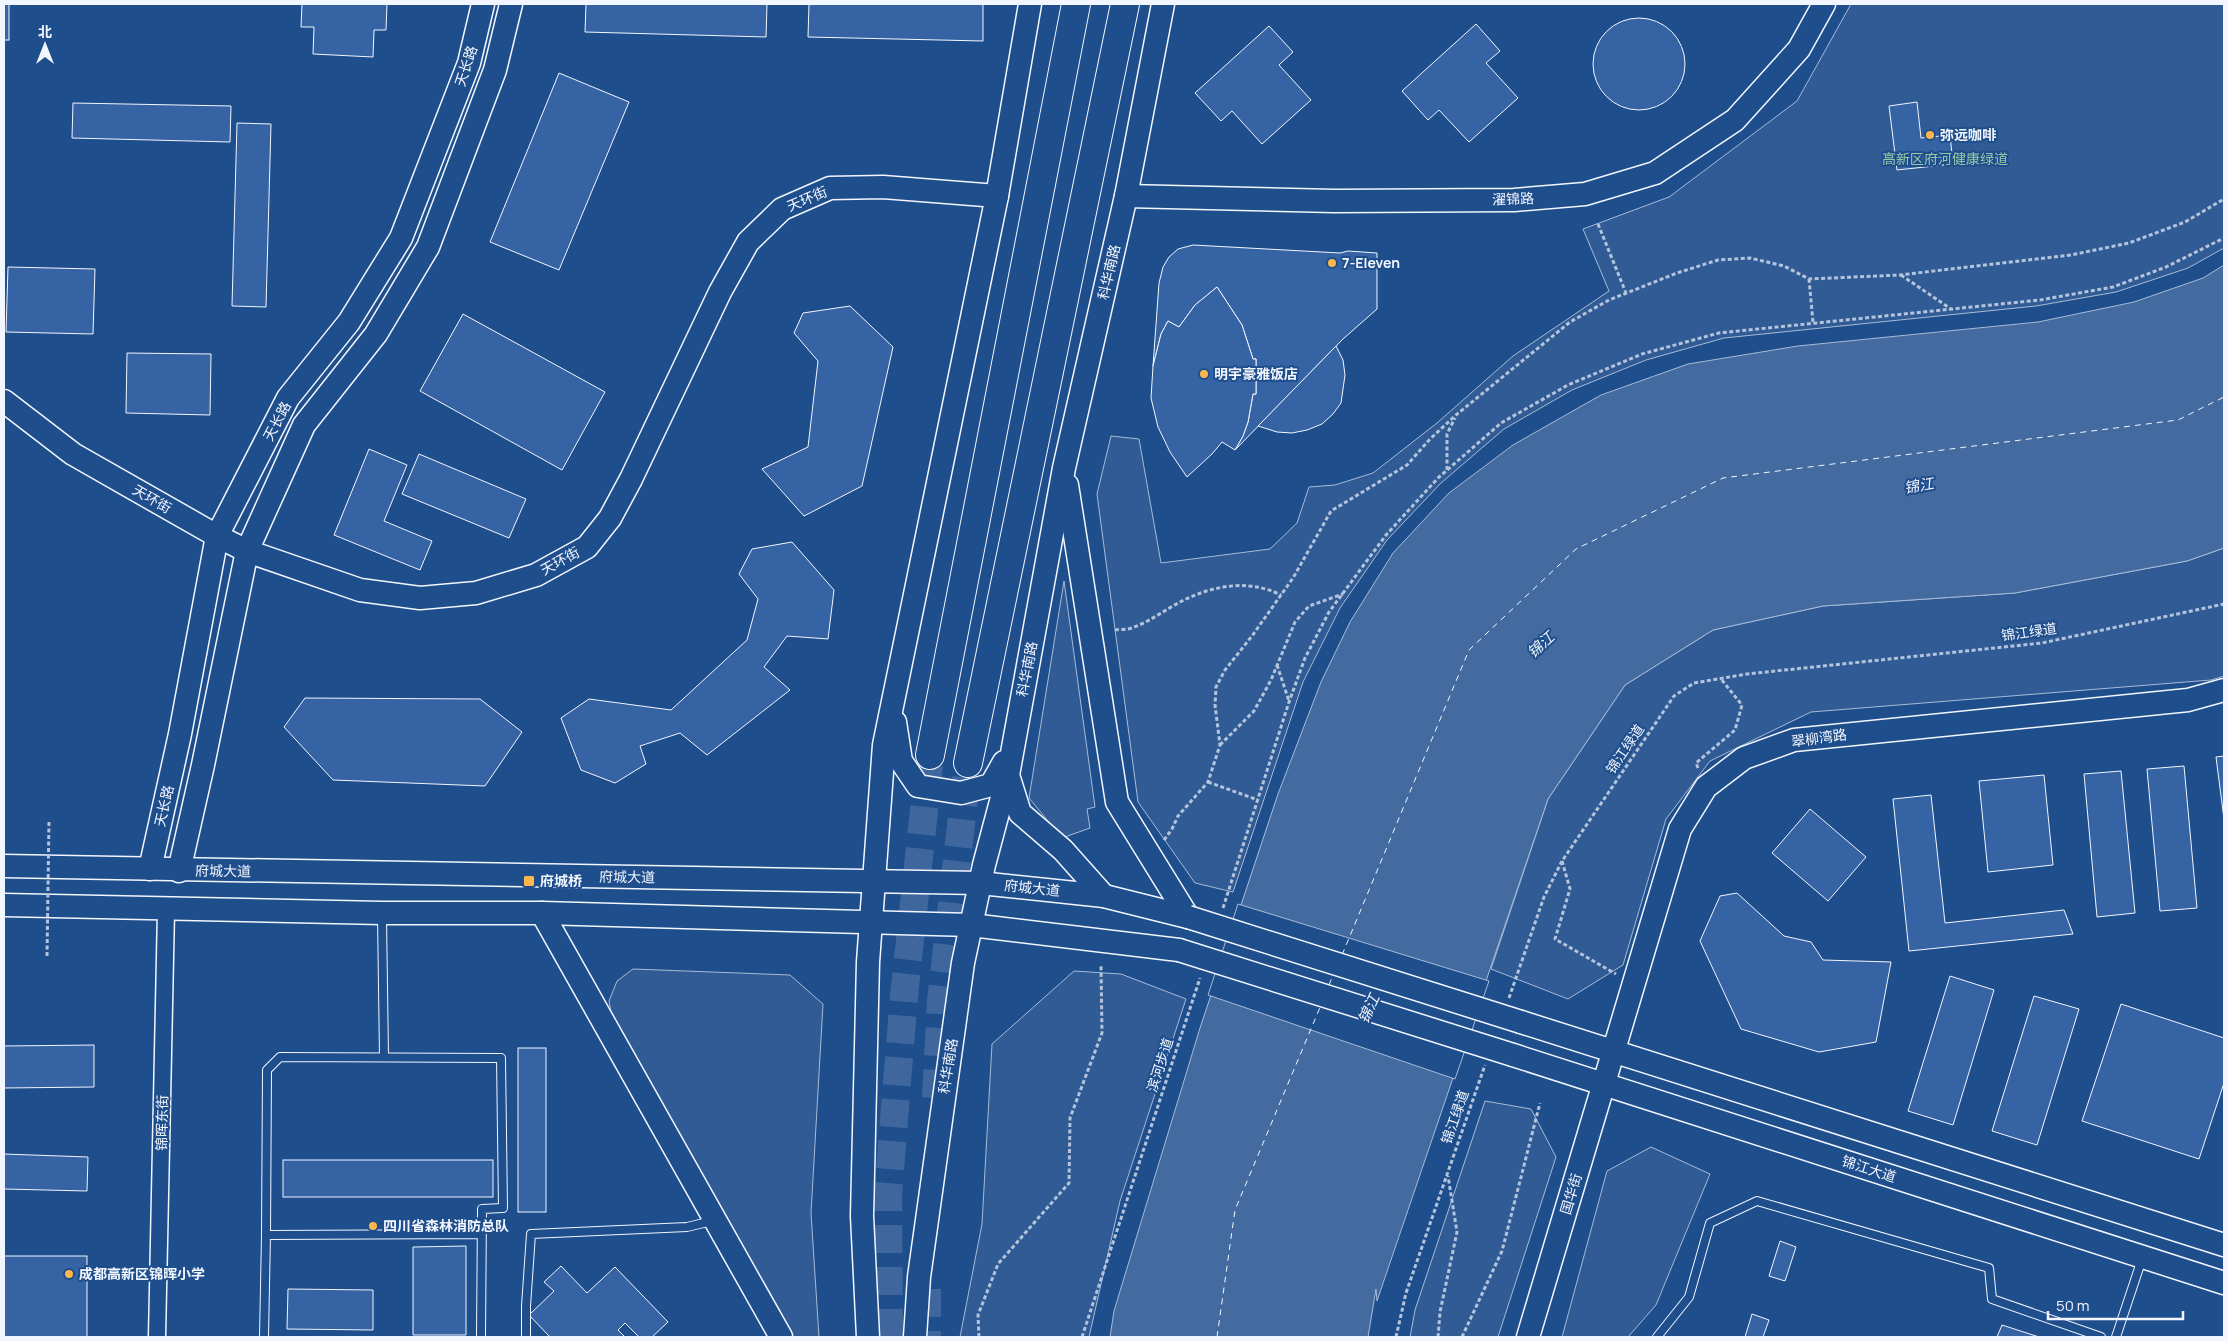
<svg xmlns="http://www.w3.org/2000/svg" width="2228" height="1341" font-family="Manrope,'Noto Sans SC',sans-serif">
  <rect width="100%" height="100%" fill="#1f4e8c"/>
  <!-- built -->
  <g fill="#305b95" stroke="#a8bbd7">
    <polygon points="1851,4 2224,4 2224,248 2188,268 2116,292 2036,306 1724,338 1646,360 1572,390 1504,429 1441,483 1387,540 1340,608 1303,682 1233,892 1195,883 1138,802 1097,494 1111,436 1139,439 1161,563 1270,549 1297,523 1309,487 1335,485 1373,473 1437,423 1513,356 1609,291 1583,229 1669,197 1797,101"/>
    <polygon points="2224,548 2224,676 2211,680 1811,712 1710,761 1666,819 1623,965 1568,999 1491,969 1548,799 1625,685 1713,630 1823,606 2015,593 2187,561"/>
    <polygon points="1064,581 1095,807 1087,809 1090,828 1062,838 1029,798"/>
    <polygon points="633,969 790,975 823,1004 811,1213 819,1337 790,1337 613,1024 609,1001 617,981"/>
    <polygon points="1074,971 1121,974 1186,999 1120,1201 1089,1337 960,1337 982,1224 992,1044"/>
    <polygon points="1485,1101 1531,1109 1556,1157 1498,1337 1410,1337 1415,1310"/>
    <polygon points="1651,1147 1710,1174 1656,1305 1628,1337 1562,1337 1607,1171"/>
  </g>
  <!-- water -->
  <polygon fill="#446ba0" stroke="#a8bbd7" points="2224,265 2224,548 2187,561 2015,593 1823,606 1713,630 1625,685 1548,799 1377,1301 1376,1289 1368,1337 1110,1337 1114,1311 1200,1028 1278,794 1321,682 1350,622 1393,553 1449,493 1513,445 1601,395 1688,364 1798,346 2038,322 2134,302 2203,278"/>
  <!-- pier -->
  <polygon fill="#1f4e8c" stroke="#a8bbd7" points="1238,904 1489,981 1455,1079 1208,995"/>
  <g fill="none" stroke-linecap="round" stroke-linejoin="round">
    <!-- ferry -->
    <g stroke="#f2f6ff" stroke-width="1" stroke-dasharray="6 5" stroke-linecap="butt">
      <polyline points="1342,955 1469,650 1576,549 1723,478 2178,420 2224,397"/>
      <polyline points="1329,985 1333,975"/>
      <polyline points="1217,1337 1235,1210 1321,1005"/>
    </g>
  </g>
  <!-- building -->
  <g fill="#3563a3" stroke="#f2f6ff">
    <rect x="4" y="4" width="5" height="36"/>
    <polygon points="302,4 387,4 386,30 374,30 373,57 313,54 314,27 301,27"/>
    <polygon points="586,4 767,4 766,37 585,32"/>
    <polygon points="809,4 983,4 983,41 808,37"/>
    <circle cx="1639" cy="64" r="46"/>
    <polygon points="1476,24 1500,51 1486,63 1518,98 1469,142 1439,110 1428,120 1402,91"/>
    <polygon points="1269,26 1293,52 1279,65 1311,100 1262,144 1232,111 1221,121 1195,93"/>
    <polygon points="559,73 629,102 559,270 490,242"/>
    <polygon points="1917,102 1921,138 1950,135 1953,164 1897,170 1889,106"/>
    <polygon points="73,103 231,106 230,142 72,138"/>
    <polygon points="237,123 271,124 266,307 232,306"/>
    <polygon points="1193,245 1340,253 1348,251 1377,253 1377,309 1343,339 1235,450 1243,436 1248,422 1253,394 1256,394 1256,359 1253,359 1242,325 1217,287 1195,305 1179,327 1168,321 1161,334 1153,366 1159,283 1163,267 1169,257 1178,249"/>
    <polygon points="8,267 95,269 93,334 6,332"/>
    <polygon points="1217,287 1242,325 1253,359 1256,359 1256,394 1253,394 1248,422 1243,436 1235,450 1222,442 1212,454 1187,477 1170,452 1158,427 1151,398 1153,366 1161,334 1168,321 1179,327 1195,305"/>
    <polygon points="850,306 893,347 862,486 804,516 762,469 808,447 818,361 794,333 803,313"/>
    <polygon points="463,314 605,392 562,470 420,391"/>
    <polygon points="1336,346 1343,360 1345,375 1341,403 1333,414 1322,424 1307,430 1292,433 1277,432 1258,426"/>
    <polygon points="127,353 211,354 210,415 126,413"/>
    <polygon points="369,449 407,465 384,521 432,541 420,570 334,535"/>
    <polygon points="419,454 526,499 509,538 402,494"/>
    <polygon points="792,542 834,590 828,639 787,636 764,667 790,690 707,755 680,733 640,746 646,764 615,783 581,770 561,718 589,699 671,710 747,640 758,599 739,574 752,549"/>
    <polygon points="305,698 480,699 522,732 485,786 333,780 284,727"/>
    <polygon points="2224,756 2224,819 2216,757"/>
    <polygon points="2184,766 2197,908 2160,911 2147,769"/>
    <polygon points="2121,771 2135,913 2097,917 2084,774"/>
    <polygon points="2044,775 2053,865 1988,872 1979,781"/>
    <polygon points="1931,795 1945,923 2064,910 2073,934 1909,951 1893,799"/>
    <polygon points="1810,809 1866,857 1828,901 1772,853"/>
    <polygon points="1737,893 1784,936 1811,942 1823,960 1891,962 1876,1042 1819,1052 1741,1029 1700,941 1720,896"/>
    <polygon points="1950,976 1994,990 1953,1125 1908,1111"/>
    <polygon points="2034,996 2079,1009 2037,1145 1992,1131"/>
    <polygon points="2121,1004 2224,1038 2224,1083 2199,1159 2082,1121"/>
    <polygon points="94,1045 94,1087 4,1088 4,1046"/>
    <rect x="518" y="1048" width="28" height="164"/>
    <polygon points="4,1154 88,1157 87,1191 4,1189"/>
    <rect x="283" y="1160" width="210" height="37"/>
    <polygon points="1780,1241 1796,1247 1785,1281 1769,1276"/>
    <polygon points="466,1246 466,1335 413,1335 413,1247"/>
    <rect x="4" y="1256" width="83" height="81"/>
    <polygon points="561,1266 587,1293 615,1267 668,1322 652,1337 639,1337 625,1323 618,1330 625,1337 550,1337 529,1315 554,1291 544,1282"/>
    <polygon points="288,1289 373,1290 373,1330 287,1329"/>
    <polygon points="1752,1314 1769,1320 1763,1337 1745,1337"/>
    <polygon points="2002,1325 2039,1337 1997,1337"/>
  </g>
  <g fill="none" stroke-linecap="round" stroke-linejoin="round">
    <!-- highway-tunnel -->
    <g stroke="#3f679d" stroke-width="28" stroke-dasharray="28 14" stroke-linecap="butt">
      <polyline points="936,1098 941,1001 968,763"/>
      <polyline points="927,1289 927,1337"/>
      <polyline points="889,1337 888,1194 904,996 930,755"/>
    </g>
    <defs>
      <g id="lane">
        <polyline points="382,916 384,1057"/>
        <polyline points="264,1337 266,1235"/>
        <polyline points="481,1337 482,1209 503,1208 501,1058 280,1057 267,1070 266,1235 481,1234"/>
        <polyline points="526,1337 526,1306 531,1234 687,1227 712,1221"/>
        <polyline points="1657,1337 1689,1297 1710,1223 1757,1201 1989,1268 1992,1299 2101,1337"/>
        <polyline points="2116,1337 2142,1259"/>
      </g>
      <polyline id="street" points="157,1337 166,910"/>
      <g id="secondary">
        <polyline points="1126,196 1334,201 1514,200 1585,194 1655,173 1735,120 1799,49 1824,4"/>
        <polyline points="4,401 73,454 217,536 247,551 360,590 420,598 476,593 536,575 587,547 610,518 631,479 720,292 748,242 782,209 830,188 883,187 997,196"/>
        <polyline points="1067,485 1117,802 1188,917"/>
        <polyline points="895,722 901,761 918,786 961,793 991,785 1004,762"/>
        <polyline points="1008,775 1020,813 1063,850 1104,896"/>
        <polyline points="4,866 980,883 1104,896 1188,917"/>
        <polyline points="150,869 180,734 217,536 288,398 349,322 401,238 469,63 483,4"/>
        <polyline points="179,871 203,765 247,551 304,425 376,334 428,247 495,70 511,4"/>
        <polyline points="4,905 382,913 542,913 971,925 1179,950"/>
        <polyline points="542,913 781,1337"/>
        <polyline points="1521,1022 2224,1245"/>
        <polyline points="1513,1055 2224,1283"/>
        <polyline points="868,1337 862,1216 868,962 884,745 997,196 1030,4"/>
        <polyline points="915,1337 919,1277 963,963 984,865 1008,775 1064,468 1126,196 1163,4"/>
        <polyline points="1528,1337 1680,829 1706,787 1744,758 1794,740 2188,700 2224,690"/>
      </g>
      <g id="highway">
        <polyline points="930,755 1076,4"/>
        <polyline points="968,763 1125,4"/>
      </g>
    </defs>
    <!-- lane casing -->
    <use href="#lane" stroke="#f2f6ff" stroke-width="10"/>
    <!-- street casing -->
    <use href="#street" stroke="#f2f6ff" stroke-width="19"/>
    <!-- secondary casing -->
    <use href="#secondary" stroke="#f2f6ff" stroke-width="25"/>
    <!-- highway casing -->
    <use href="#highway" stroke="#f2f6ff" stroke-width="30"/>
    <!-- path -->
    <g stroke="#b3c4dc" stroke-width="3" stroke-dasharray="4 2.5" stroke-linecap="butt">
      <polyline points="1598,224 1626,293"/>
      <polyline points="1901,275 1951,309"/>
      <polyline points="1809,279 1813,322"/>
      <polyline points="1447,470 1447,434 1455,418"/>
      <path d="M1115,630C1121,629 1129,630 1134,627C1151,621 1166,609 1182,601C1214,585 1249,579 1281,595"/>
      <polyline points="1277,665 1289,701"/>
      <polyline points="1220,745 1254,711 1271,680 1295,622 1309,606 1343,594"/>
      <polyline points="1698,768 1696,763 1735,730 1742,705 1721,679"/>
      <polyline points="1208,782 1258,800"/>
      <polyline points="1164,840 1172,829 1178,816 1208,782 1220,745 1215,705 1216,687 1225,670 1252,636 1293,578 1331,511 1407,465 1430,439 1456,415 1570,322 1609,300 1677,273 1718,260 1750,258 1784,266 1809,279 1900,275 2071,255 2129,243 2185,222 2224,199"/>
      <polyline points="1562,861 1570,889 1555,939 1616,974"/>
      <polyline points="1223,908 1289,702 1305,658 1329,612 1386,535 1438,478 1501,423 1568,385 1642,354 1719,333 2040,300 2113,287 2166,267 2224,238"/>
      <polyline points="1509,998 1544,897 1562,861 1674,696 1694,683 1747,674 2042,643 2224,604"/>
      <polyline points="979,1337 978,1315 998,1264 1069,1183 1070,1118 1102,1033 1101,966"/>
      <polyline points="1082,1337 1200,978"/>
      <polyline points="1396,1337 1406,1293 1485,1065"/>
      <polyline points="1438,1337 1440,1312 1457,1232 1448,1176"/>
      <polyline points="1462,1337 1502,1251 1540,1103"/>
    </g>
    <!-- lane -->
    <use href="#lane" stroke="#1f4e8c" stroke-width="8"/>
    <!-- street -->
    <use href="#street" stroke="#1f4e8c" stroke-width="16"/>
    <!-- secondary -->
    <use href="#secondary" stroke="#1f4e8c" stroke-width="22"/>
    <!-- highway -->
    <use href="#highway" stroke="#1f4e8c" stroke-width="28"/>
    <defs>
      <g id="secondary-bridge">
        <polyline points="1188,917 1521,1022"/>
        <polyline points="1179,950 1513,1055"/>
      </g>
    </defs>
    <!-- secondary-bridge casing -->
    <use href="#secondary-bridge" stroke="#f2f6ff" stroke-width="25" stroke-linecap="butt"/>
    <!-- path-bridge -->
    <polyline stroke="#b3c4dc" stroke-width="3" stroke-dasharray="4 2.5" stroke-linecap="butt" points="47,956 49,820"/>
    <!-- secondary-bridge -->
    <use href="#secondary-bridge" stroke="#1f4e8c" stroke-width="22"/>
  </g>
  <!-- markers -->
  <g fill="#ffb74d" stroke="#1f4e8c" stroke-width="2">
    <circle cx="1930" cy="135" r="5"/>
    <circle cx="1332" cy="263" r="5"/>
    <circle cx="1204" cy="374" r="5"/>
    <rect x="523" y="875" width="12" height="12" rx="2.5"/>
    <circle cx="373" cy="1226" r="5"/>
    <circle cx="69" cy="1274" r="5"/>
  </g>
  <g text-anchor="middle" stroke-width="4" stroke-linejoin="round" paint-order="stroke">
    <!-- street labels -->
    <g font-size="14" fill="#f2f6ff" stroke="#1f4e8c">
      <text transform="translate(466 66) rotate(-72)" y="5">天长路</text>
      <text transform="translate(807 199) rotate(-23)" y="5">天环街</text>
      <text transform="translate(1513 199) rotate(-2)" y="5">濯锦路</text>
      <text transform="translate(1109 272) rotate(-77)" y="5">科华南路</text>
      <text transform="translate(277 421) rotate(-62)" y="5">天长路</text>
      <text transform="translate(152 499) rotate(30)" y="5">天环街</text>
      <text transform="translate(560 561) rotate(-29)" y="5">天环街</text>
      <text transform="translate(2029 632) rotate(-8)" y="5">锦江绿道</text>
      <text transform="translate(1027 669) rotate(-79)" y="5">科华南路</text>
      <text transform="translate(1819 738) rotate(-8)" y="5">翠柳湾路</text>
      <text transform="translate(1625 749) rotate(-56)" y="5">锦江绿道</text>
      <text transform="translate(164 806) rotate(-77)" y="5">天长路</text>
      <text transform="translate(223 871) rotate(1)" y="5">府城大道</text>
      <text transform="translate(627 877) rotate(1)" y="5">府城大道</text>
      <text transform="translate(1032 888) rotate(6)" y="5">府城大道</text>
      <text transform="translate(1160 1065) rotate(-72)" y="5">滨河步道</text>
      <text transform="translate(948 1066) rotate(-81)" y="5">科华南路</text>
      <text transform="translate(1455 1117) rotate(-71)" y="5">锦江绿道</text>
      <text transform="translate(162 1123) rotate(-89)" y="5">锦晖东街</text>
      <text transform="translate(1869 1169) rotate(18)" y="5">锦江大道</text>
      <text transform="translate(1571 1194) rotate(-73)" y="5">国华街</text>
    </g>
    <!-- poi labels -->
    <g font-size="14" font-weight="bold" fill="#f2f6ff" stroke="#1f4e8c" text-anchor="start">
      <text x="1940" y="140">弥远咖啡</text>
      <text x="1342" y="268">7-Eleven</text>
      <text x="1214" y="379">明宇豪雅饭店</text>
      <text x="540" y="886">府城桥</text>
      <text x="383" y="1231">四川省森林消防总队</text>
      <text x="79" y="1279">成都高新区锦晖小学</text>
    </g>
    <!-- park labels -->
    <g font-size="14" fill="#97c8a6" stroke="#1f4e8c">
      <text x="1945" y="164">高新区府河健康绿道</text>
    </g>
    <!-- water labels -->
    <g font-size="15" font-style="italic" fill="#f2f6ff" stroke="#1f4e8c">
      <text transform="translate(1919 486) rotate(-10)" y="5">锦江</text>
      <text transform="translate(1541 645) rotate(-42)" y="5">锦江</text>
      <text transform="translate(1369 1009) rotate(-65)" y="5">锦江</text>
    </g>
  </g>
  <!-- border -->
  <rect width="2228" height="1341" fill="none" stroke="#f2f6ff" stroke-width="10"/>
  <!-- north arrow -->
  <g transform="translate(45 45)" stroke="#1f4e8c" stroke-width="4" paint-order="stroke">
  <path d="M0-4L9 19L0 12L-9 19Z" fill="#f2f6ff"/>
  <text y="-8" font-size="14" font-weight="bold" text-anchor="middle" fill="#f2f6ff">北</text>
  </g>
  <!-- scale -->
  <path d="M2048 1311v8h135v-8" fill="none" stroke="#f2f6ff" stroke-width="2.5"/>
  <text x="2056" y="1311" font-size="15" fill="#f2f6ff" stroke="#1f4e8c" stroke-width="4" paint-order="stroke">50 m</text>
</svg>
